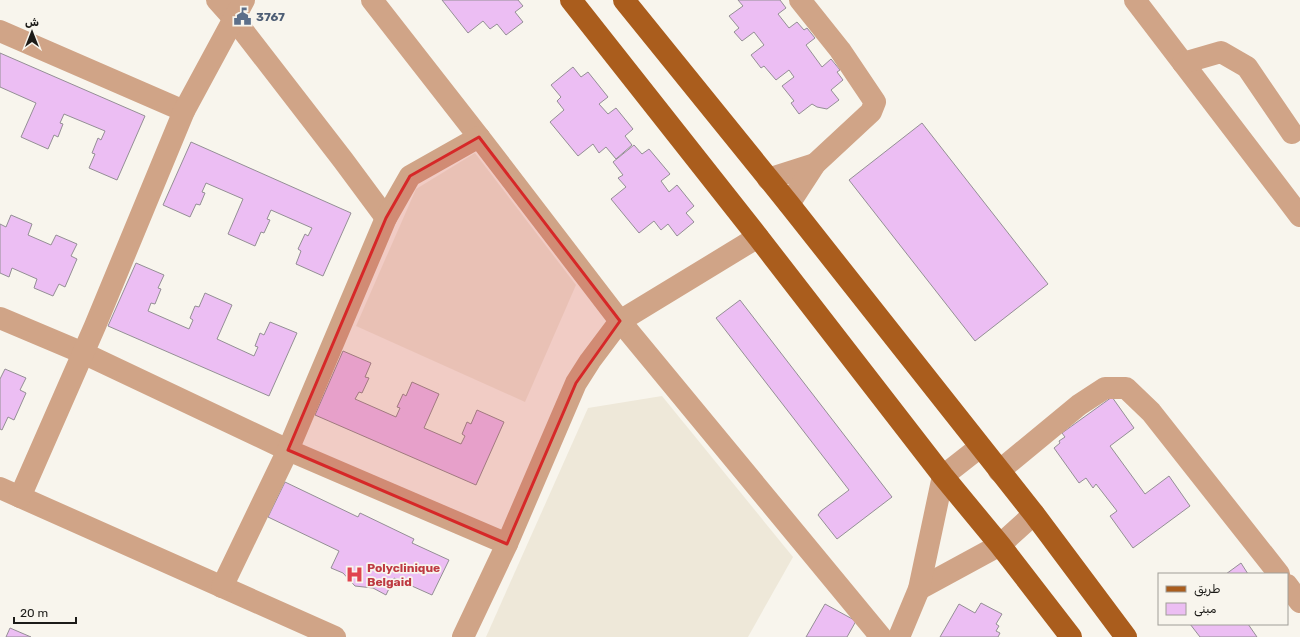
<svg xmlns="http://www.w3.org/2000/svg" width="1300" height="637" font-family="Rubik,'Noto Naskh Arabic',sans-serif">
  <rect width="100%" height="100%" fill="#f8f5ed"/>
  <!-- built -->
  <g fill="#eee8d9">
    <polygon points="475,153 576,285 525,402 356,326 416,189"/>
    <polygon points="662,396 793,557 748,637 486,637 588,408"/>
  </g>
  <!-- building -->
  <g fill="#ecbef3" stroke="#948f95">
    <polygon points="442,0 518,0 523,6 515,12 523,22 506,35 497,24 490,29 483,21 468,33"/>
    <polygon points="738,0 780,0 786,8 778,14 789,28 797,22 804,30 807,28 815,38 806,45 822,67 831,59 840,70 837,72 843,80 831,90 839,100 827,109 817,107 812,104 799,114 791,103 794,101 782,86 794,77 789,70 776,80 764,66 761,68 751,55 764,45 754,32 742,41 734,32 739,28 729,16 743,6"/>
    <polygon points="0,53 145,116 117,180 89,168 95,154 92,153 98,138 101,140 105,131 64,114 60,123 63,124 58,137 54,135 48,149 21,137 36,103 0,87"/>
    <polygon points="573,67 581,77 588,72 608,97 599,104 608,114 616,108 633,129 625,136 632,145 616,159 606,147 599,153 593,144 578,156 550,122 564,110 557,101 561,97 551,85"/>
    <polygon points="922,123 1048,284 975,341 849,180"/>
    <polygon points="191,142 351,213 323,276 296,264 301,251 298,249 305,234 308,236 312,228 271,210 267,219 270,220 264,233 261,232 255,246 228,234 243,199 206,183 202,192 205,193 200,205 196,204 190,217 163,205"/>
    <polygon points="634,145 642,154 649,149 670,174 661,181 669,192 677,185 694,206 686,213 694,222 677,236 668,224 661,230 654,221 639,233 611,199 626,187 618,178 623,175 613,162"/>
    <polygon points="11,215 32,224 28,235 51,245 56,235 77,244 71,256 77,259 65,287 59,284 53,296 34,288 37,279 12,268 9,277 0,273 0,224 6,227"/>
    <polygon points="136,263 164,275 158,288 161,289 155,304 151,303 148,311 189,329 193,320 190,318 195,306 199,307 205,293 232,305 217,339 254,356 258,347 255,346 260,333 264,335 270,322 297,333 269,396 108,326"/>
    <polygon points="740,300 892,497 837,539 818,515 821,511 849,490 716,318"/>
    <polygon points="343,351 371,363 365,377 369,378 362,393 359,392 355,399 396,417 400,408 397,407 403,394 406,396 412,382 439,394 424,428 461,444 465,436 462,434 467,422 471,424 477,410 504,422 476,485 315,415"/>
    <polygon points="5,369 26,378 20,390 26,393 14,420 8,417 2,430 0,429 0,379"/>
    <polygon points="1112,397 1134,428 1110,446 1145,494 1169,476 1190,506 1133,548 1110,516 1117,511 1096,484 1093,488 1086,478 1079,483 1054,448 1060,443 1059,441 1065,437 1062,433"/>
    <polygon points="285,482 358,517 360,513 414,539 412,543 449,560 432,595 394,578 386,595 373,588 355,586 343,573 331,568 339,551 268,517"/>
    <polygon points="1241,563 1248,574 1226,574"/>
    <polygon points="981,603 1002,614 996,624 999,626 996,631 1000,633 998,637 940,637 959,604 975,613"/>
    <polygon points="825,604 856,621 847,637 806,637"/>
    <polygon points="1190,624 1248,624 1257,637 1200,637"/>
    <polygon points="10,628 31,637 6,637"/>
  </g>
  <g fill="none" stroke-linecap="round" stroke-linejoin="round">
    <!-- minor -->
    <g stroke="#d0a487" stroke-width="22">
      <polyline points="217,0 234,19 343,160 386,218"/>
      <polyline points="372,0 479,137 620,321 881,637"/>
      <polyline points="1135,0 1300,216"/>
      <polyline points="0,31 184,111"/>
      <polyline points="1183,63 1221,52 1247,67 1292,133"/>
      <polyline points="768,179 815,164"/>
      <polyline points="789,204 815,164 871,112 875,102 840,50 800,0"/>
      <polyline points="0,318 83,353 288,450 507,544"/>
      <polyline points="999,471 1079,405 1105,388 1126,388 1151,412 1279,574"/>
      <polyline points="0,488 335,637"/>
      <polyline points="20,497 95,326 184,111 244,0"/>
      <polyline points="1287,585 1300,602"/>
      <polyline points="222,587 288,450 386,218 410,176 479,137"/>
      <polyline points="919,589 1000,545 1034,514"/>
      <polyline points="463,637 507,544 576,383 590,361 620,321 758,237"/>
      <polyline points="899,637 919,589 943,476 980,447"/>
    </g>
    <!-- major -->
    <g stroke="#aa5d1d" stroke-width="22">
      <polyline points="571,0 758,237 943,476 1000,545 1071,637"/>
      <polyline points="624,0 789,204 1034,514 1126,637"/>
    </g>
  </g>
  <!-- marked area -->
  <path fill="#d62828" fill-opacity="0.2" stroke="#d62828" stroke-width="3" stroke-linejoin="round" d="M479,137L620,321L576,383L507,544L288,450L386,218L410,176Z"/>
  <!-- icons -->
  <defs>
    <symbol id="civic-bare" viewBox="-9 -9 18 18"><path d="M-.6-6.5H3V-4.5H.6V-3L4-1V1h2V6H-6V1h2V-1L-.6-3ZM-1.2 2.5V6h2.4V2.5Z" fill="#5c6f8a" stroke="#f8f5ed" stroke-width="2.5" paint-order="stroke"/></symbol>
    <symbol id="hospital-bare" viewBox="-9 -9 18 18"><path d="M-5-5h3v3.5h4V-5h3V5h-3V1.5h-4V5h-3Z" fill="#e0444e" stroke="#f8f5ed" stroke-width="2.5" paint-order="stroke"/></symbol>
  </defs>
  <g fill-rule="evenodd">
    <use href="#civic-bare" x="230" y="4" width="25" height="25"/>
    <use href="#hospital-bare" x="342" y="562" width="25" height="25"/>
  </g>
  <g text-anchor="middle" stroke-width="3.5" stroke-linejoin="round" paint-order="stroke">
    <!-- service labels -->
    <g font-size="12" font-weight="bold" fill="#4e5e75" stroke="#f8f5ed" text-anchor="start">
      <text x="256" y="21">3767</text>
    </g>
    <!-- health labels -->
    <g font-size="12" font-weight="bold" fill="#be3a42" stroke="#f8f5ed" text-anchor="start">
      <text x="367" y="572">Polyclinique<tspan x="367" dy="14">Belgaid</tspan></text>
    </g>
  </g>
  <!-- legend -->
  <rect x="1158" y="573" width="130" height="52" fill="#f8f5ed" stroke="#a09e98"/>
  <rect x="1166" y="586" width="20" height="6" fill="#aa5d1d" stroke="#a09e98"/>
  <text x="1194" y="593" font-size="12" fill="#1c1b18">طريق</text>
  <rect x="1166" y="603" width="20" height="12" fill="#ecbef3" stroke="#a09e98"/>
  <text x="1194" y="613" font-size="12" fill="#1c1b18">مبنى</text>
  <!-- north arrow -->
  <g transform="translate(32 32)" stroke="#f8f5ed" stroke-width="3" paint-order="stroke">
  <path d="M0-3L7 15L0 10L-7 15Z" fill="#1c1b18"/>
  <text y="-6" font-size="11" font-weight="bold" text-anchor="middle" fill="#1c1b18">ش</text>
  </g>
  <!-- scale -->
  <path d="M14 617v6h62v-6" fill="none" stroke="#1c1b18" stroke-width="2"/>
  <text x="20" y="617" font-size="12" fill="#1c1b18" stroke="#f8f5ed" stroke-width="3" paint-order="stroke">20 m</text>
</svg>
